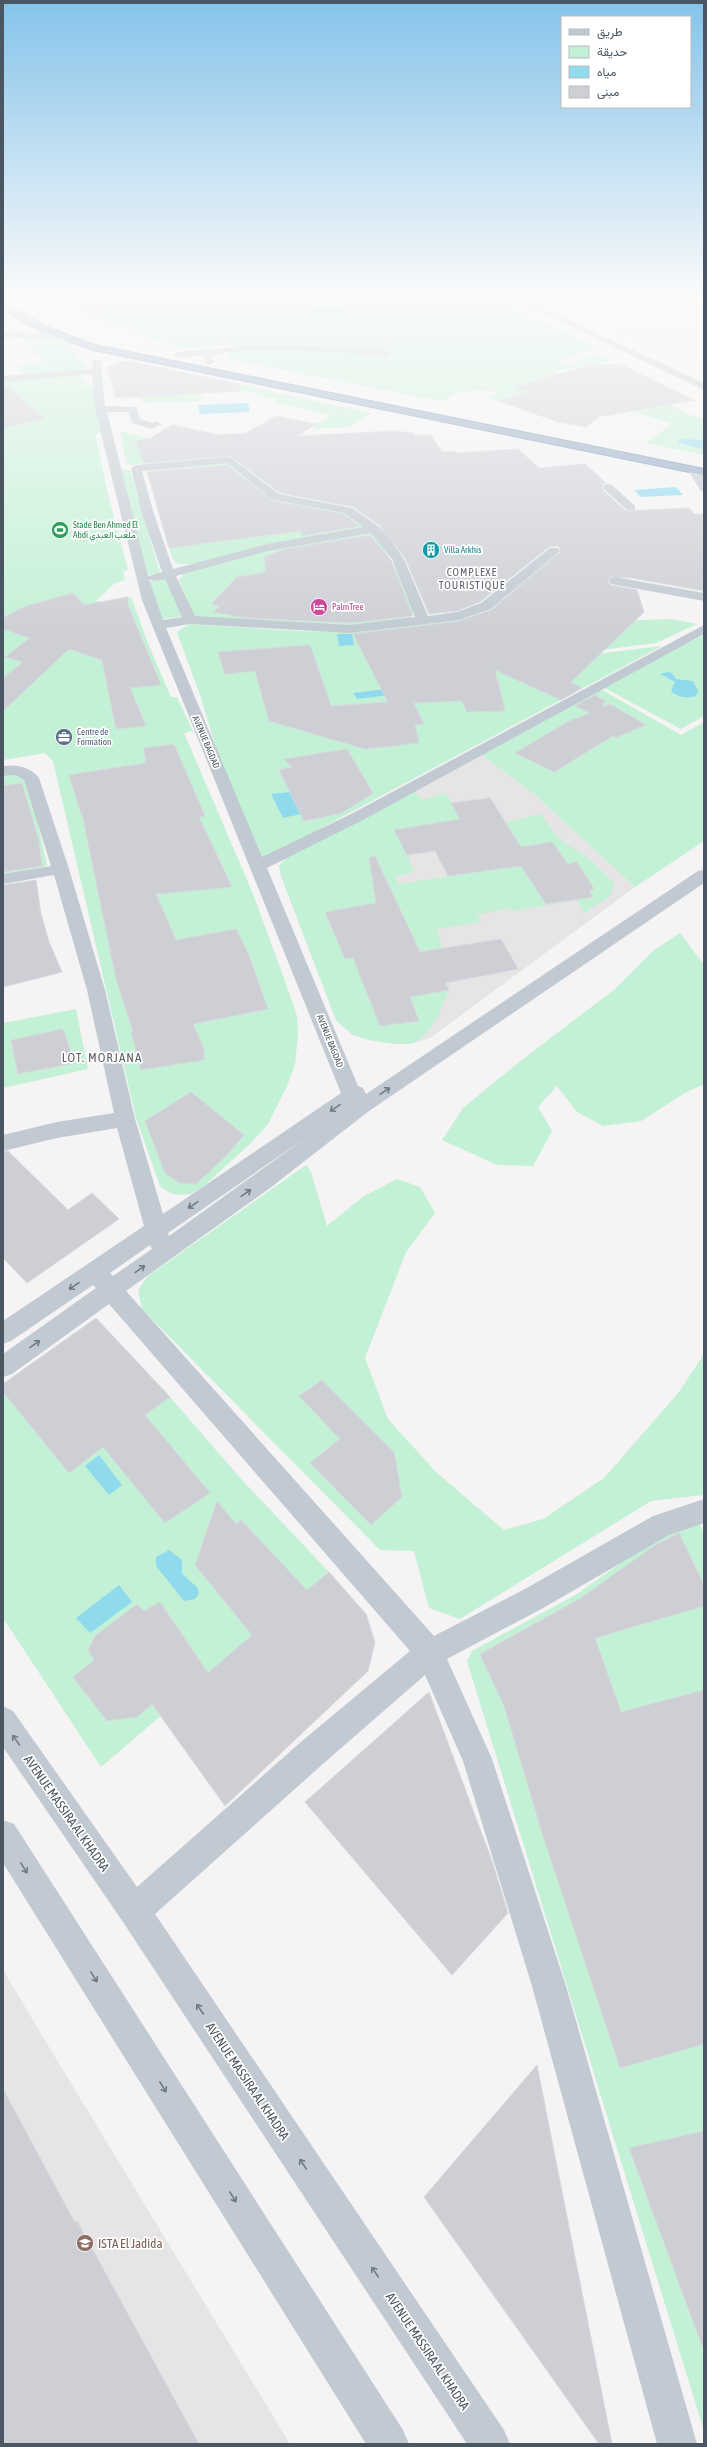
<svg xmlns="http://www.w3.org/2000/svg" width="707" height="2447" font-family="'Asap Condensed',Vazirmatn,sans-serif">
  <rect width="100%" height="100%" fill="#f5f3f3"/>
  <!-- education -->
  <g fill="#e6e4e5">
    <polygon points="482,755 535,795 635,887 430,1038 413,1043 395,1044 352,1035 336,1020 281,876 279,866"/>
    <polygon points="3,1970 46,2042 290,2444 3,2444"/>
  </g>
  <!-- green -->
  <g fill="#c3f1d5" fill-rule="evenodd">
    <polygon points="46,296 489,296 597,347 559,362 568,365 595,354 608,359 607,362 596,363 554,372 625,407 642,410 661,406 622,387 628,386 697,418 704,417 704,455 645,443 672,424 538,379 514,387 528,392 498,401 487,397 499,392 471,390 467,391 468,394 461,392 440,401 228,359 230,352 236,350 230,345 180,348 94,318 81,311 65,308 57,303 43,299"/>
    <path d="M3,336L58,340L69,343L86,368L84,370L27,375L17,367L46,360L27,348L37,346L22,342L27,339C19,338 12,341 3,340Z"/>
    <polygon points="77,375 85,379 86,386 95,385 101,433 95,434 108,494 128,570 123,571 125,580 115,583 96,601 102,602 131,597 149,646 171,697 177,697 193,731 184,733 253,894 285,981 297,1016 298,1036 295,1064 287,1086 268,1124 253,1141 204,1186 191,1194 177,1195 168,1192 160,1186 136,1118 53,761 45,753 3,760 3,379"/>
    <polygon points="214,379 371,413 349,427 313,429 313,426 330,415 274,402 277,400 246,391 200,394 202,401 142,403 141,390"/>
    <polygon points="120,431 228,458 127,465"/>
    <polygon points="228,462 271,498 343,512 366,527 192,564 177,564 172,558 148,471"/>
    <polygon points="119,470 130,470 160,573 146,575"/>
    <polygon points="371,533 377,536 405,586 415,609 410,618 350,627 195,618 179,580 185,572 276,548"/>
    <polygon points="169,578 186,616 159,619 146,582"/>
    <polygon points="472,617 503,665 662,646 265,858 258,856 218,755 201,698 177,632 189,624 297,631 359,632"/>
    <polygon points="671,619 697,624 656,643 553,656 590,622"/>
    <polygon points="704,635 704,716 681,729 601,686"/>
    <polygon points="597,687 681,735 704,722 704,841 635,887 535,795 482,755"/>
    <polygon points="20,774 28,779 47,865 44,867 3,874 3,777"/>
    <path d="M415,790L421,800L445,793L452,803L490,798L506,822L541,814L558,838L592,861L614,883L610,896L584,913L577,900L513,911L510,908L477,915L481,922L437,929L443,951L440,971L449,990C442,1006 432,1036 413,1043C404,1046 391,1043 382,1042C359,1039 353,1036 336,1020L281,876L279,866L286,858ZM435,851L486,871L399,884L395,877L414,872L407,855Z"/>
    <polygon points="680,933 704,965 704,1084 685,1093 641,1121 603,1126 577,1112 557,1086 538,1107 552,1131 533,1166 497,1165 442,1140 463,1108 523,1059 615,989 654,950"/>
    <polygon points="76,1009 88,1069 3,1088 3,1023"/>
    <polygon points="306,1165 311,1172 327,1226 364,1196 397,1179 420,1187 435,1213 406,1252 365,1358 388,1419 437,1473 504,1530 543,1519 604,1478 679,1392 704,1354 704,1495 651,1501 460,1619 429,1608 414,1551 380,1550 142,1309 138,1290 148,1276"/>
    <polygon points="3,1392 69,1472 170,1397 242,1480 329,1572 101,1767 3,1618"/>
    <polygon points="700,1524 704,1534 704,2431 467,1661 472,1651 577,1594 675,1525"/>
  </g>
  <!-- sand -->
  <polygon fill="#f5f0e5" points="538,296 704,296 704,372"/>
  <!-- water -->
  <g fill="#90daee">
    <polygon points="317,308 335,308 365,314 320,316 308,311"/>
    <polygon points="248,403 250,412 199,414 199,405"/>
    <polygon points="681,439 704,440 704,449 680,443 678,441"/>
    <polygon points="676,487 683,495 641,497 634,490"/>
    <polygon points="337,634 352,634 354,645 339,646"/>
    <path d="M668,672L672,673L676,679L693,681L698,691L696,696C687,699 677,697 671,691L675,682L660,674Z"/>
    <polygon points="386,689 390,695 357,699 353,693"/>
    <polygon points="290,792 301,814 283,818 271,794"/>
    <polygon points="99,1455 122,1485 109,1495 85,1466"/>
    <polygon points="169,1550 182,1560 182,1574 197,1587 199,1593 195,1599 184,1601 156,1566 156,1557"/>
    <polygon points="119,1585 132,1602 90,1633 76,1618"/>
  </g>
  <!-- building -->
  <g fill="#cdcfd5" stroke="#d7d9de">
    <polygon points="129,361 240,384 239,391 116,398 107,367 118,362"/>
    <polygon points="597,363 602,365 620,364 694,400 605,416 601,415 586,427 558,422 498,401 528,392 513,387"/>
    <polygon points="3,384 46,419 3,428"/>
    <polygon points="276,416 316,424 297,436 393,431 413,433 414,435 431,435 442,452 455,451 456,453 518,449 539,468 585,464 606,483 603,484 603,490 626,511 689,508 694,514 704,514 704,591 632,578 611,577 608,582 611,585 637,590 644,612 571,682 582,688 561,700 495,670 505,711 467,712 462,701 414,703 424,724 415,725 419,743 365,749 269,721 255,671 225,674 218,652 310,645 331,706 388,702 353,634 459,621 491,610 561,551 558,546 549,547 480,602 457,611 429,614 405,558 379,525 353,507 280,493 230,456 144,463 136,441 149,439 172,425 219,435 246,433"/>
    <polygon points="228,465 271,500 343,514 360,526 302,536 301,531 169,548 147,472"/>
    <polygon points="370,535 391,560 413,616 350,623 247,618 213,612 220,606 211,604 237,577 266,572 264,557 285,549"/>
    <polygon points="73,593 84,605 128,597 128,605 161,685 130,688 146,726 116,729 102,660 69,649 3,711 3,678 23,662 5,657 30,638 3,629 3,618 26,606"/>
    <polygon points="595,695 605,701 602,707 610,704 646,725 615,738 613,736 554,772 515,753 569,721 590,713 575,706"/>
    <polygon points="174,744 205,816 199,817 232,887 156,894 176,940 236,929 249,955 268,1009 193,1024 204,1049 204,1060 141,1070 131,1032 133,1032 116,979 82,814 81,814 69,775 146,763 144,748"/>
    <polygon points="347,749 373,793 342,813 304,821 279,770 292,767 284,759"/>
    <polygon points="22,783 39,841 42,866 3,872 3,786"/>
    <polygon points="490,798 521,847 552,842 568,864 577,862 594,889 589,890 593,897 546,904 521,866 448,876 435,851 407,855 394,830 460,819 451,803"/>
    <polygon points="375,856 420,952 501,939 518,969 445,983 449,990 410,997 419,1021 380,1026 353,958 345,959 325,912 376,903 369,858"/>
    <polygon points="36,880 41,914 49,942 62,972 3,987 3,885"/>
    <polygon points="63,1029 75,1063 18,1074 11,1040"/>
    <polygon points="191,1092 244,1135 227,1155 196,1184 180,1183 165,1173 145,1121"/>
    <polygon points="8,1151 68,1210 92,1193 119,1219 27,1283 3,1258 3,1152"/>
    <polygon points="96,1318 170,1397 145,1415 210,1493 165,1523 103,1447 69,1473 3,1392 3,1384"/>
    <polygon points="322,1380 394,1452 402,1497 371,1525 310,1463 340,1439 299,1396"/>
    <polygon points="217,1501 236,1524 241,1520 307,1590 329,1572 366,1614 375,1642 368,1671 225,1806 152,1704 137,1717 107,1721 73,1677 94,1660 88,1650 95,1636 137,1604 144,1611 160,1602 208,1673 252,1635 195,1565"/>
    <polygon points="679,1533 704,1585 704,1606 595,1638 621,1712 704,1690 704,2044 620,2068 543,1836 504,1706 480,1654 581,1598 655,1545"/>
    <polygon points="429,1692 492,1861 508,1913 452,1975 305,1802"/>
    <polygon points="537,2065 612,2444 599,2444 424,2197"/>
    <polygon points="3,2089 75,2223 77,2221 199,2444 3,2444"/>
    <polygon points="704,2131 704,2346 702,2346 629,2148"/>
  </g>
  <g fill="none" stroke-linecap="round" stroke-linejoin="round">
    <defs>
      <polygon id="highway" points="3,303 47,327 95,345 704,469 704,475 93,350 41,331 3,310"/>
    </defs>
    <!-- highway casing -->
    <use href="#highway" stroke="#7690ad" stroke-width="2"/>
    <!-- minor -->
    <g fill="#c1cad2" fill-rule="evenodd">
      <polygon points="506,296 517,296 704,383 704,390"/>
      <polygon points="3,331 62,334 67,337 62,340 3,337"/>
      <path d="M262,345L386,350L391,353L386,356C345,354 246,342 211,357L215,362L210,365L207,364L202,355L178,358L173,355L178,352Z"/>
      <path d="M93,359L101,361L105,406L136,407L140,419L152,423L157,421L162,424L152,429L132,423L128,412H107L148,576L162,572L142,514L131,468L136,465L230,457L279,494L352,508L378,526L387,535L404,559L428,616L457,612L481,603L550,548H558L560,551L491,609L459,620L350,633L190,624L166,628L262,857L353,813L704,625V634L365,819L267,868L358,1086L363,1088L366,1094L698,871L704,870V883L369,1111L270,1188L126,1291L434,1636L525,1589L653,1516L704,1499V1523L669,1535L545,1607L447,1659L492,1759L566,1986L697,2444H657L532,1986L463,1761L425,1675L324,1763L155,1914L504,2430L510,2444H467L123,1922L3,1747V1706L13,1711L137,1887L302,1741L410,1651L109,1304L12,1374L3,1377V1354L96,1288L93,1285L11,1341L3,1344V1321L144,1226L117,1128L57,1138L3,1151V1135L57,1122L114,1113L87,990L54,875L3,884V874L51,866L24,780L16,775L3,776V766C16,764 31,767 39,778L69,869L105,990L135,1119L163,1214L341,1093L142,600L95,409L92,374L3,382V376L92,369ZM228,463L271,499L344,513L364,527L267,544L173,569L154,514L142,471ZM371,533L392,559L415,617L350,625L195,616L176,576L268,551ZM149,579L154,581L165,579L182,617L163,620ZM307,1137L169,1236L168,1233ZM150,1245L152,1249L113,1276L110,1273Z"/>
      <polygon points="694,467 698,468 704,478 704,491 700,490 688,470"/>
      <polygon points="608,484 612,485 635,506 635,510 627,510 604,489 604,485"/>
      <polygon points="615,577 704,593 704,601 611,584 609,581 611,578"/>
      <polygon points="3,1820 14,1824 403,2430 409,2444 366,2444 3,1863"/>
    </g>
    <!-- highway -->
    <use href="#highway" fill="#8ba5c1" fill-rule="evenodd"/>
  </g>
  <!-- one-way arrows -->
  <defs><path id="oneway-shaft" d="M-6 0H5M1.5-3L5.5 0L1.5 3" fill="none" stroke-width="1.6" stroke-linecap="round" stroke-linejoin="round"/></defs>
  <g stroke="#6e7983">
    <use href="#oneway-shaft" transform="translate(385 1091) rotate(-34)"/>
    <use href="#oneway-shaft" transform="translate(335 1108) rotate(146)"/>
    <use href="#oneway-shaft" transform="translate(246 1193) rotate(-35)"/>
    <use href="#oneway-shaft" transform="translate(193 1205) rotate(146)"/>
    <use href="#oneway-shaft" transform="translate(140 1269) rotate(-36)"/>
    <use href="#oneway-shaft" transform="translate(74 1286) rotate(146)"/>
    <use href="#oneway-shaft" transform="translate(35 1344) rotate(-35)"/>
    <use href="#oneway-shaft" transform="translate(16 1740) rotate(-125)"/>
    <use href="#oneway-shaft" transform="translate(24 1868) rotate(58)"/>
    <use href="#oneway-shaft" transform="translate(94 1977) rotate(58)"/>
    <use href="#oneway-shaft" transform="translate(200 2009) rotate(-124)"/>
    <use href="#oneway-shaft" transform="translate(163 2087) rotate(58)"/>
    <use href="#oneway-shaft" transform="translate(303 2164) rotate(-124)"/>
    <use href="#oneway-shaft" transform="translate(233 2197) rotate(58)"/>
    <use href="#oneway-shaft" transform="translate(375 2272) rotate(-124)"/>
  </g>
  <!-- sky -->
  <linearGradient id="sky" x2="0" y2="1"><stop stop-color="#85c3ea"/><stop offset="0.46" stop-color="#fafafa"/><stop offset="1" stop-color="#fafafa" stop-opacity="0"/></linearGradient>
  <rect width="707" height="639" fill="url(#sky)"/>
  <!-- icons -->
  <defs>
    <symbol id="stadium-disc" viewBox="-11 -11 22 22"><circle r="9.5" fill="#2e9e5b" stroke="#fff"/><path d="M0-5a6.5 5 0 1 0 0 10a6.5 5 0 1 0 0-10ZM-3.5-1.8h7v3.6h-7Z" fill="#fff"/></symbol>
    <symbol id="building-disc" viewBox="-11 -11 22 22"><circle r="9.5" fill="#0f9aa8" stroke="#fff"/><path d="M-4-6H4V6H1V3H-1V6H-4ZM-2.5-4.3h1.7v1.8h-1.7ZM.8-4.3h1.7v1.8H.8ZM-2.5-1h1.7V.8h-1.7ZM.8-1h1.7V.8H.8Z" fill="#fff"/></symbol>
    <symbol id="hotel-disc" viewBox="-11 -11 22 22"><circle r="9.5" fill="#d1479c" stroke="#fff"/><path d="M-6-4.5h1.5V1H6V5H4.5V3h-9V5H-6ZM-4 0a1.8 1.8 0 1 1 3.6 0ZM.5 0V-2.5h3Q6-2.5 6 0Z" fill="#fff"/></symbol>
    <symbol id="office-disc" viewBox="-11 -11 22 22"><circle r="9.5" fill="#5c6f8a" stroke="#fff"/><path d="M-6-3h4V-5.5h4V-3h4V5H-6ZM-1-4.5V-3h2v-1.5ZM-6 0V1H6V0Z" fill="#fff"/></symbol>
    <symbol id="school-disc" viewBox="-11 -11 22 22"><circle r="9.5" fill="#8d6e63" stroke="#fff"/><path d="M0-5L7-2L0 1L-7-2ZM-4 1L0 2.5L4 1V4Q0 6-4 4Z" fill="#fff"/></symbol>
  </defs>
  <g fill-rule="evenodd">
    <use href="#stadium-disc" x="50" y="520" width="20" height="20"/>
    <use href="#building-disc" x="421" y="540" width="20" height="20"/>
    <use href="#hotel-disc" x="309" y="597" width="20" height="20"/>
    <use href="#office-disc" x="54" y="727" width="20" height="20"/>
    <use href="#school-disc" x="75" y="2233" width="20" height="20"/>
  </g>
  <g text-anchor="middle" stroke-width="3.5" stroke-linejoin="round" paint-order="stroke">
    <!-- far-leisure labels -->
    <g font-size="9" fill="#27864d" stroke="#fff" text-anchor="start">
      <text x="73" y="528">Stade Ben Ahmed El<tspan x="73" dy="10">Abdi ملعب العبدي</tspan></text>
    </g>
    <!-- far-culture labels -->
    <g font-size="9" fill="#0d838f" stroke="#fff" text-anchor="start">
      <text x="444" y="553">Villa Arkhis</text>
    </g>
    <!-- far-hotel labels -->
    <g font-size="9" fill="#b23c85" stroke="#fff" text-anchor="start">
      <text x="332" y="610">PalmTree</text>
    </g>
    <!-- far-service labels -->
    <g font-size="9" fill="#4e5e75" stroke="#fff" text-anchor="start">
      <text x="77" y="735">Centre de<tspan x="77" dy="10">Formation</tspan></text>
    </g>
    <!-- far-street labels -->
    <g font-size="9" fill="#4a5661" stroke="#fff">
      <text transform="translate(206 742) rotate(67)" y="3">AVENUE BAGDAD</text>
      <text transform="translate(330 1041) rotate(68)" y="3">AVENUE BAGDAD</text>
    </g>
    <!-- far-quarter labels -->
    <g font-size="11" letter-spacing="1" fill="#5f6368" stroke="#fff">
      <text x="472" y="576">COMPLEXE<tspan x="472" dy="13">TOURISTIQUE</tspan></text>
    </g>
    <!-- quarter labels -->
    <g font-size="13" letter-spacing="1" fill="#5f6368" stroke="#fff">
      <text x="102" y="1062">LOT. MORJANA</text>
    </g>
    <!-- near-street labels -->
    <g font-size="13" fill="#4a5661" stroke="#fff">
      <text transform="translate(67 1813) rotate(55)" y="5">AVENUE MASSIRA AL KHADRA</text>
      <text transform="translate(248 2081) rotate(56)" y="5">AVENUE MASSIRA AL KHADRA</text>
      <text transform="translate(428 2351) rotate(56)" y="5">AVENUE MASSIRA AL KHADRA</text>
    </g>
    <!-- near-education labels -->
    <g font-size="13" fill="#785e54" stroke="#fff" text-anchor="start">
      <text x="98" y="2248">ISTA El Jadida</text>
    </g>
  </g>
  <!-- border -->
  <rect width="707" height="2447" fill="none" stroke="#4a5661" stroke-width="8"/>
  <!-- legend -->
  <rect x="561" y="16" width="130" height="92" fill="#ffffff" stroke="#b7bbc0"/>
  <rect x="569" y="29" width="20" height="6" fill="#c1cad2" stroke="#b7bbc0"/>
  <text x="597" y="36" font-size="12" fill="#4a5661">طريق</text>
  <rect x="569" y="46" width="20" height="12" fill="#c3f1d5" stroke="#b7bbc0"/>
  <text x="597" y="56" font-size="12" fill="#4a5661">حديقة</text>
  <rect x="569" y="66" width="20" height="12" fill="#90daee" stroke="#b7bbc0"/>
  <text x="597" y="76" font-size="12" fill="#4a5661">مياه</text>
  <rect x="569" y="86" width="20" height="12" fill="#cdcfd5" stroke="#b7bbc0"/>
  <text x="597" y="96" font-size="12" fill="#4a5661">مبنى</text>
</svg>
